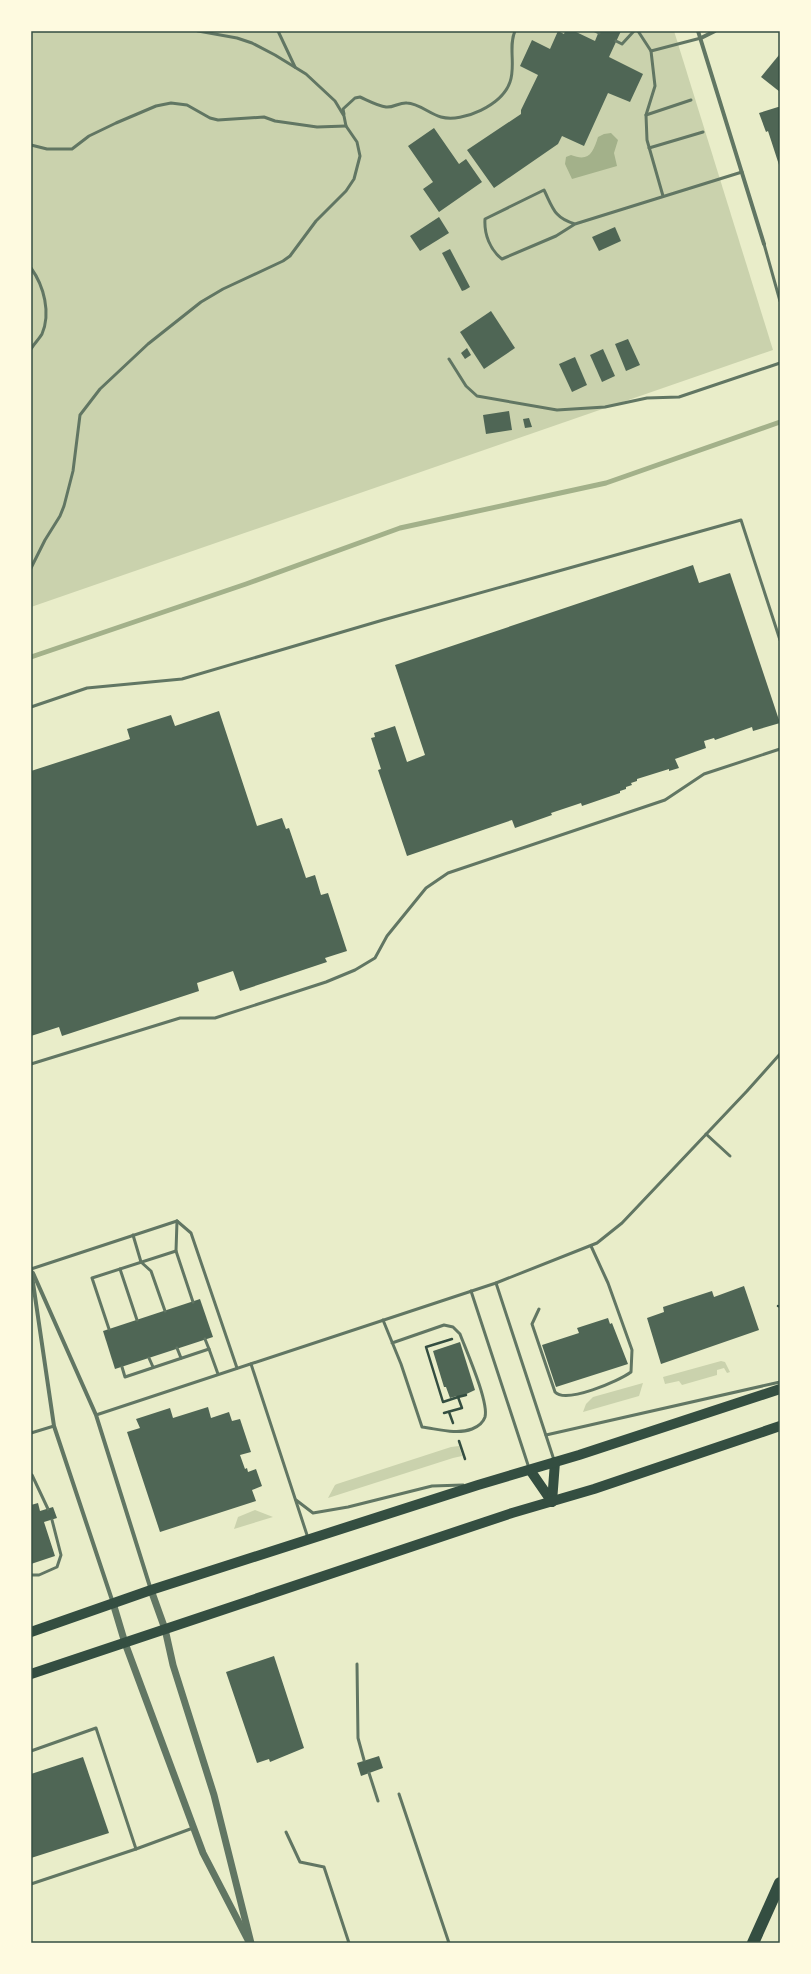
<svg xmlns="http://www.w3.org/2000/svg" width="811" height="1974" font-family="'PT Sans',sans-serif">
  <rect width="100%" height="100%" fill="#e9edc9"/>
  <!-- green -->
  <g fill="#cad2ad">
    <polygon points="31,31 674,31 773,350 31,607"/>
    <polygon points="721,1361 725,1362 730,1372 727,1373 724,1368 717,1370 717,1375 682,1385 679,1381 665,1384 663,1377"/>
    <polygon points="643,1383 639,1396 583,1412 586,1404 593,1397"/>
    <polygon points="459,1446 462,1456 453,1458 328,1498 335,1485 337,1484 451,1447"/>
    <polygon points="255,1510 273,1517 234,1529 238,1517"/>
  </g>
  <!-- water -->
  <path fill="#a3b18a" d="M611,133L618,140L614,153L617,166L572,179L565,164L566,157L571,155C589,162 593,153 598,137L604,134Z"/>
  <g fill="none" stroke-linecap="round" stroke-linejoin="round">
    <!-- stream -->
    <polyline stroke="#a3b18a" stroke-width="5" points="31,657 246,584 400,528 606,483 780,422"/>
  </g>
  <!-- building -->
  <g fill="#4f6655">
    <polygon points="558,31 564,34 565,31 574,31 595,41 599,31 621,31 609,57 643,74 630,102 608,93 584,146 562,136 558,144 494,188 467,150 521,114 521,110 538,75 520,66 532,40 550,49"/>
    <polygon points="779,55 780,56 780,92 761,77"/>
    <polygon points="778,107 780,107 780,168 768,131 766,132 759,113"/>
    <polygon points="434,128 459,164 466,159 482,182 439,212 423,189 433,182 408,146"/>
    <polygon points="439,217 449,233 420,251 410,236"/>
    <polygon points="615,227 621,241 599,251 592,237"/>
    <polygon points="450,249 470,287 465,290 462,291 442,253"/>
    <polygon points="491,311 515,348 484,369 460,332"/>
    <polygon points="628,339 640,365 626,371 615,344"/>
    <polygon points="467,348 471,355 465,359 461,353"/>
    <polygon points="603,349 615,376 602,382 590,355"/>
    <polygon points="575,357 587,385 572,392 559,364"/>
    <polygon points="509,411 512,430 486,434 483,415"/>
    <polygon points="529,418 532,427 525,428 523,419"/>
    <polygon points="693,565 699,583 730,573 780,723 753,731 752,727 715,740 714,738 704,741 706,748 675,759 679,768 669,771 669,769 637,779 637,781 631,783 632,785 626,787 626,789 620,791 620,793 582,806 581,803 551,813 552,815 515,828 512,820 407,856 378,770 381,769 371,738 375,737 374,733 395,726 407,762 425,755 395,665"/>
    <polygon points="219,711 257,826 282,818 286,829 289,828 306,878 315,875 321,895 328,893 347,951 325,958 327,962 240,991 233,971 197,983 199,991 62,1036 59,1027 31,1036 31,771 130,739 127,729 171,715 175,726"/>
    <polygon points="744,1286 759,1330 661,1364 647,1318 664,1312 663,1307 712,1291 714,1297"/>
    <polygon points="200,1299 213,1337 115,1369 103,1331"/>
    <polygon points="608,1318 610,1324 612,1323 628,1364 556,1387 542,1345 579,1333 577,1328"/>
    <polygon points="460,1342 475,1390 458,1398 457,1396 450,1398 446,1387 444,1387 433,1351"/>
    <polygon points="208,1407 211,1418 229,1412 232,1421 240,1419 251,1452 240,1455 245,1469 247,1468 248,1472 256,1469 262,1486 252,1490 256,1501 160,1532 127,1432 140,1428 136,1419 170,1408 173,1418"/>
    <polygon points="38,1503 40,1511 53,1507 57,1518 44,1522 55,1556 31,1564 31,1505"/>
    <polygon points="274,1656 304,1748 270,1762 269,1759 257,1763 226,1672"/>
    <polygon points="379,1756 383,1768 361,1776 357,1763"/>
    <polygon points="83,1757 109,1833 31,1858 31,1774"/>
  </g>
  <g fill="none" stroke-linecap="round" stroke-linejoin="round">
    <!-- path -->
    <g stroke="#344e41" stroke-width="2.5">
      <polyline points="778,1306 780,1307"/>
      <polyline points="452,1339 426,1347 443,1402 458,1397"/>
      <polyline points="449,1412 453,1423"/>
      <polyline points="444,1413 462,1408 458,1397 466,1395"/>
      <polyline points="459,1441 465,1459"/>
    </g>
    <!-- service -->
    <g stroke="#617663" stroke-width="3">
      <polyline points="278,31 295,67"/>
      <polyline points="595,31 599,33"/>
      <polyline points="638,31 651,51 701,38"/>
      <polyline points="616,41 622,44 634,31"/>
      <polyline points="651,51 655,86 646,115 647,140 663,196"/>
      <path d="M344,114L343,109L355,98L360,97C367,100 378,106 386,107C393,108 400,102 407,103C418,103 430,114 441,117C463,123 502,105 510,82C516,66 508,46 515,31"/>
      <polyline points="646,115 691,100"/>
      <polyline points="31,145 47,149 72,149 89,136 116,123 156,106 171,103 187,105 210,118 218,120 264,117 275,121 317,127 346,126"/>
      <polyline points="649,148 703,132"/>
      <path d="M575,224C554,218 553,208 544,190L485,219C484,234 490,250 502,259L556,236L575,224L742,172"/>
      <polyline points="764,244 780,301"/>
      <path d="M31,268C44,286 51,313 42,334C39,339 34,344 31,349"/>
      <polyline points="449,359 466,386 477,396 557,410 605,407 647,398 679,397 780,363"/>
      <polyline points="31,568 45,540 60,516 64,506 73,471 80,415 100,389 148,344 201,302 223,289 283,261 290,256 316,221 346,191 354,179 360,156 357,142 346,126 344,116 335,101 306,74 275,55 252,43 237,38 198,31"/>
      <polyline points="31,707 87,688 182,679 383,620 741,520 780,640"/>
      <polyline points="31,1064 180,1018 215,1018 326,982 355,970 375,958 387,936 426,888 448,873 665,800 704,774 780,749"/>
      <polyline points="706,1134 730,1156"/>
      <polyline points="177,1221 191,1233 237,1368"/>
      <polyline points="177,1221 176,1251 193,1302"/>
      <polyline points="133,1235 141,1262 151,1271 165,1311"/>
      <polyline points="31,1269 177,1221"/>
      <polyline points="120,1269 137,1320"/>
      <polyline points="496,1283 554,1460"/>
      <polyline points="471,1291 529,1468"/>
      <path d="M539,1309L532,1324L555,1392C566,1404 619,1381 631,1372L632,1350L608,1283L591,1246"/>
      <path d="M383,1320L401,1364L422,1427C438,1429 457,1435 472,1429C477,1427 483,1423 485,1417C489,1402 466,1350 460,1334L453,1327L444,1325L392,1343"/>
      <polyline points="109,1329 92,1278 176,1251"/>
      <polyline points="205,1339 209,1349"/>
      <polyline points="177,1348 181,1358"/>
      <polyline points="149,1358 153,1367"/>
      <polyline points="251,1364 308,1538"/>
      <polyline points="122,1367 125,1377 209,1349 218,1374"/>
      <polyline points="96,1415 496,1283 597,1243 622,1223 747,1091 780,1054"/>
      <polyline points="31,1433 54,1426"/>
      <polyline points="546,1435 780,1382"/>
      <polyline points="32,1475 48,1509"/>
      <polyline points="296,1500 313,1513 348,1507 432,1486 463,1485"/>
      <polyline points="31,1575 39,1575 57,1567 61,1555 52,1520"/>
      <polyline points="357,1664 358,1738 364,1760"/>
      <polyline points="31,1751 96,1728 136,1849 31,1884"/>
      <polyline points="369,1773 378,1801"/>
      <polyline points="399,1794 449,1943"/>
      <polyline points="286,1832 300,1862 324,1867 349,1943"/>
      <polyline points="136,1849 193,1828"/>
    </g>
    <!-- minor -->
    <g stroke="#617663" stroke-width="4">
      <polyline points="698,31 764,244"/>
      <polyline points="701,38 715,31"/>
      <polyline points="31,1269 54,1426 113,1603"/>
      <polyline points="33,1273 96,1415 151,1590"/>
    </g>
    <!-- tertiary -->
    <g stroke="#617663" stroke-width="7">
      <polyline points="151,1590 165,1629 173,1665 214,1795 251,1943"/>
      <polyline points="113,1603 125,1643 203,1853 248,1940"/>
    </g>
    <!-- primary -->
    <g stroke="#344e41" stroke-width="10">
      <polyline points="530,1470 552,1502"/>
      <polyline points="552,1502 555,1462"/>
      <polyline points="31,1632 151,1590 478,1485 579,1455 780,1389"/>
      <polyline points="31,1674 512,1513 594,1489 780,1426"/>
    </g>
    <!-- motorway -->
    <polyline stroke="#344e41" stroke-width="12" points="753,1943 780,1883"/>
  </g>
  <!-- border -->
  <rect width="811" height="1974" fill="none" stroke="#fefae0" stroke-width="64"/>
  <rect x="32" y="32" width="747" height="1910" fill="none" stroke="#344e41" stroke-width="1.5"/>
</svg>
